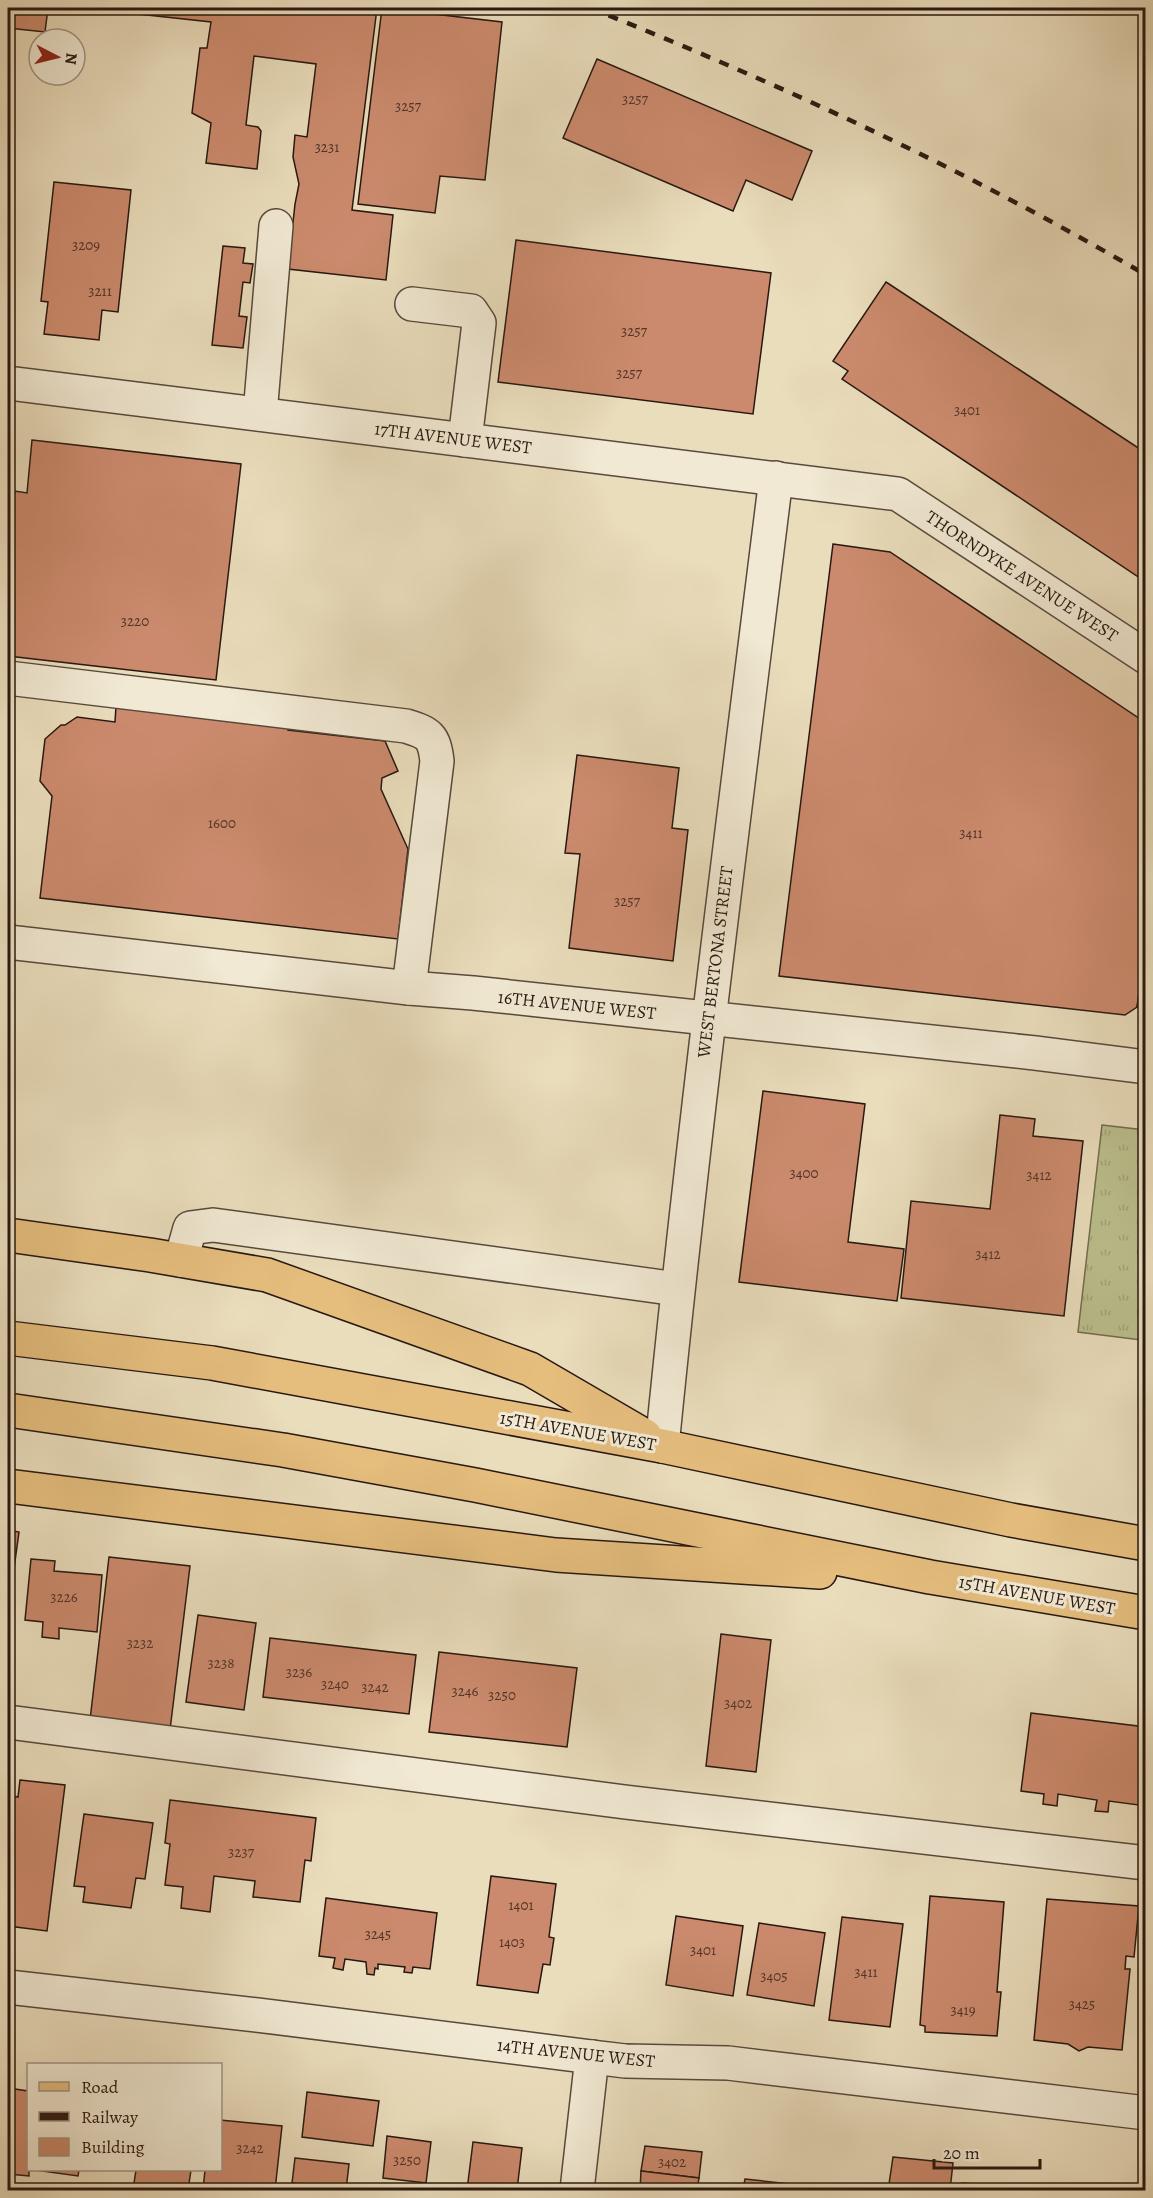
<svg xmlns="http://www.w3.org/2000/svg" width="1153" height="2198" font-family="Alegreya,serif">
  <defs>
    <pattern id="grass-tufts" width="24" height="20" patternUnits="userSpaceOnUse" patternTransform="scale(1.5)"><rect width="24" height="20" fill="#bbbf8d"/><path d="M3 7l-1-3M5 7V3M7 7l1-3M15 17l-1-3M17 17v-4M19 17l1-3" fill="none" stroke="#a1a379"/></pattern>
  </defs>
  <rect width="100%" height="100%" fill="#eaddbc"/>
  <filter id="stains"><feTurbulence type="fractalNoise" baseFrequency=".00333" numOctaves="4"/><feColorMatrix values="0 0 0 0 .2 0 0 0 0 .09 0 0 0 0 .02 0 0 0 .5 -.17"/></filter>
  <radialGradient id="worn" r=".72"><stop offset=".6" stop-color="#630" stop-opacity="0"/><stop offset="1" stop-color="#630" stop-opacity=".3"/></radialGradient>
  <!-- grass -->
  <polygon fill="url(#grass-tufts)" stroke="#726c4f" stroke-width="1.5" points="1102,1125 1145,1130 1146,1303 1141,1340 1078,1332"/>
  <!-- building -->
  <g fill="#cb8a6d" stroke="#281811" stroke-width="1.5">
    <polygon points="8,8 48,8 45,32 8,28"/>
    <polygon points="129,8 377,8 352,210 393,215 386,280 288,269 295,204 299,184 293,157 295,135 307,137 316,64 254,56 246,125 258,127 261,131 257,169 206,163 211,123 192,113 200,48 207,48 211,22 129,13"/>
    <polygon points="382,8 502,22 485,180 440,176 435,213 358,204"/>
    <polygon points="597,59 812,151 792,200 746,180 733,211 563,138"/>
    <polygon points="54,182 131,190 118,312 102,310 99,340 44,334 48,302 41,301"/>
    <polygon points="516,240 771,273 753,414 498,382"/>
    <polygon points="223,246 245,248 243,263 253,264 250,283 243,282 239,316 247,317 243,348 212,345"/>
    <polygon points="886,282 1146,453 1146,582 842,379 848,371 833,361"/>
    <polygon points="32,440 241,464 216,680 8,656 8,497 14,497 15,491 27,493"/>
    <polygon points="833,544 890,552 1146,723 1146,944 1137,1007 1125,1015 779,976"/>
    <polygon points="116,706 289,726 288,730 385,741 398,771 382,778 381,789 408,849 398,939 40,898 52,796 40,781 45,739 61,725 65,725 77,717 115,722"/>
    <polygon points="577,755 679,768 672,828 688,830 673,961 569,948 580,854 565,853"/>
    <polygon points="1146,944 1146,1008 1137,1007"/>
    <polygon points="763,1091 865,1104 848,1242 904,1249 897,1301 739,1282"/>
    <polygon points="1000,1115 1035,1119 1033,1136 1083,1141 1064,1316 901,1298 911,1201 990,1209"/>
    <polygon points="8,1530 19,1532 8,1612"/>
    <polygon points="109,1557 190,1566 170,1730 90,1720"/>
    <polygon points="31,1559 55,1561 54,1571 102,1575 97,1632 59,1628 59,1639 42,1637 43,1622 25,1620"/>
    <polygon points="198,1615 256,1623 244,1710 186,1702"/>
    <polygon points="721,1634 771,1640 756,1772 706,1766"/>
    <polygon points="270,1638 416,1655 409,1714 263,1697"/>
    <polygon points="439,1652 577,1668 567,1747 429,1732"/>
    <polygon points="8,1668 13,1669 8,1709"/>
    <polygon points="1031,1713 1146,1727 1146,1806 1109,1801 1108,1812 1095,1811 1097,1800 1058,1794 1057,1806 1043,1804 1044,1794 1021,1791"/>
    <polygon points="20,1780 65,1785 47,1931 8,1926 8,1842 13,1796 18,1797"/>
    <polygon points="170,1800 316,1818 311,1861 305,1860 300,1902 253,1897 255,1881 214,1876 210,1912 181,1908 183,1887 165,1885 170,1844 165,1843"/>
    <polygon points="84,1814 153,1823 145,1879 136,1878 131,1908 83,1902 85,1887 74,1886"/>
    <polygon points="491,1876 556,1884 549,1937 554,1938 550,1965 543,1964 538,1993 477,1985"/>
    <polygon points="930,1896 1004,1902 997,1992 1001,1992 997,2036 925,2032 925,2026 920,2025"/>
    <polygon points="326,1898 437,1913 430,1969 413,1967 412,1973 404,1972 405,1967 378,1964 378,1969 375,1968 374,1975 367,1974 366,1962 345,1959 343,1970 333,1968 335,1958 319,1956"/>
    <polygon points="1047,1899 1139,1906 1134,1957 1126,1956 1125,1969 1130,1969 1122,2050 1088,2047 1079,2051 1068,2044 1034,2040"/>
    <polygon points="676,1916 743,1926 733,1996 666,1985"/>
    <polygon points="842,1917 903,1924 890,2027 829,2020"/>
    <polygon points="759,1923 825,1933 814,2006 747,1995"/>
    <polygon points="8,2088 28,2091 29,2176 8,2174"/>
    <polygon points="307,2092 379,2101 373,2146 302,2137"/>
    <polygon points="220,2120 282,2126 275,2190 203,2190 205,2170 220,2170"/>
    <polygon points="387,2136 431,2142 426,2183 383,2178"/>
    <polygon points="473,2142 522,2148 517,2190 467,2190"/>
    <polygon points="645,2146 702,2152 699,2178 641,2171"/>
    <polygon points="893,2157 953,2163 950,2190 889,2184"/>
    <polygon points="295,2158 349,2164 346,2190 292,2183"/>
    <polygon points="35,2170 79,2170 78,2176"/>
    <polygon points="136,2170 191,2170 188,2190 133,2190"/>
    <polygon points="641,2171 699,2178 697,2190 640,2190"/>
    <polygon points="745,2179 790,2184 789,2190 743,2190"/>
    <polygon points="292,2183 346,2190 291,2190"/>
    <polygon points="962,2183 975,2184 974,2189 985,2190 962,2190"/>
  </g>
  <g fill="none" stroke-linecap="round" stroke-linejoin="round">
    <defs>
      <g id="minor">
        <polyline points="412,304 471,311 479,323 465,440"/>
        <polyline points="8,383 898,494 1146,657"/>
        <polyline points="260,414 276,226"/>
        <path d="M8,678L406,726C429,733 434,736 437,761L409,988"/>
        <polyline points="8,942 409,988 473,993 1035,1053 1146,1067"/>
        <polyline points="181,1260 190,1228 213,1225 677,1289"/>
        <path d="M662,1446C694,1123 736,800 776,478"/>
        <polyline points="8,1722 625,1802 1146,1863"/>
        <polyline points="8,1987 257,2015 592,2057 625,2061 728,2063 1146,2113"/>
        <polyline points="577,2190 592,2057"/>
      </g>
      <g id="major">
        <polyline points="8,1235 150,1255 267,1275 530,1369 645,1436"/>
        <polyline points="8,1338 212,1363 662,1446 1011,1520 1146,1544"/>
        <polyline points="8,1410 283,1450 475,1485 930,1577 1146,1613"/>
        <polyline points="8,1486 556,1555 820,1572"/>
      </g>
    </defs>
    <!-- minor casing -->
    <use href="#minor" stroke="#58493c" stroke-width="36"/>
    <!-- major casing -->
    <use href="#major" stroke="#281811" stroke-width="36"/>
    <!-- minor -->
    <use href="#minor" stroke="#f1e9d3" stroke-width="33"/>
    <!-- major -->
    <use href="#major" stroke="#e5be7e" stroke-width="33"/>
    <!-- rail -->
    <path stroke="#281811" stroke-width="4.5" stroke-dasharray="10 10" stroke-linecap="butt" d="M590,8C781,84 968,171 1146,275"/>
  </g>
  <g text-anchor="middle" stroke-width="6" stroke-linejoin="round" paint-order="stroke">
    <!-- number labels -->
    <g font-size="15" fill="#513428">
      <text x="635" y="104">3257</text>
      <text x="408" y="111">3257</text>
      <text x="327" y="152">3231</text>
      <text x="86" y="250">3209</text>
      <text x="100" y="296">3211</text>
      <text x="634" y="336">3257</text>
      <text x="629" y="378">3257</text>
      <text x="967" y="415">3401</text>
      <text x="135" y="626">3220</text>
      <text x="222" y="828">1600</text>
      <text x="971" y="838">3411</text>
      <text x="627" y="906">3257</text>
      <text x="804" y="1178">3400</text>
      <text x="1039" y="1180">3412</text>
      <text x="988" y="1259">3412</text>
      <text x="64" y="1602">3226</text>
      <text x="140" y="1648">3232</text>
      <text x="221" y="1668">3238</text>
      <text x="299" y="1677">3236</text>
      <text x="335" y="1689">3240</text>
      <text x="375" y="1692">3242</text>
      <text x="465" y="1696">3246</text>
      <text x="502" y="1700">3250</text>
      <text x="738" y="1708">3402</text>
      <text x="241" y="1857">3237</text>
      <text x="521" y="1910">1401</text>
      <text x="378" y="1939">3245</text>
      <text x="512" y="1947">1403</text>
      <text x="703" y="1955">3401</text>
      <text x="866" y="1977">3411</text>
      <text x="774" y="1981">3405</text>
      <text x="1082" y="2009">3425</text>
      <text x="963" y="2015">3419</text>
      <text x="250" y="2153">3242</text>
      <text x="407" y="2165">3250</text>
      <text x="672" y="2167">3402</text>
    </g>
    <!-- street labels -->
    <g font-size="18" fill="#281811" stroke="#f1e9d3">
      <text transform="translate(453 438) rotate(7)" y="6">17TH AVENUE WEST</text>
      <text transform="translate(1022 576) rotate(33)" y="6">THORNDYKE AVENUE WEST</text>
      <text transform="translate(715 962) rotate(-83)" y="6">WEST BERTONA STREET</text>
      <text transform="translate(577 1005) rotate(6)" y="6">16TH AVENUE WEST</text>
      <text transform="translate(578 1431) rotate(10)" y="6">15TH AVENUE WEST</text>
      <text transform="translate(1037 1595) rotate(10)" y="6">15TH AVENUE WEST</text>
      <text transform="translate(576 2053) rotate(6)" y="6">14TH AVENUE WEST</text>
    </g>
  </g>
  <!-- margin -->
  <rect width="1153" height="2198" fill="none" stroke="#eaddbc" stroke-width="30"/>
  <rect x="9" y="9" width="1135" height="2180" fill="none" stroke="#281811" stroke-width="3"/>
  <rect x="15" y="15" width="1123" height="2168" fill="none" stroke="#281811" stroke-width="1.5"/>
  <!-- legend -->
  <rect x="27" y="2063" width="195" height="108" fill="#f1e9d3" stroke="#a19585" stroke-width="1.5"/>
  <rect x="39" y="2082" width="30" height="9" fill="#e5be7e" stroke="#a19585" stroke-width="1.5"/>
  <text x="81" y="2093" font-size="18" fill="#281811">Road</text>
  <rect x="39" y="2112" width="30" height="9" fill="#281811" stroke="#a19585" stroke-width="1.5"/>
  <text x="81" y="2123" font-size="18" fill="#281811">Railway</text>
  <rect x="39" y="2138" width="30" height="18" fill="#cb8a6d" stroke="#a19585" stroke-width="1.5"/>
  <text x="81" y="2153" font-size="18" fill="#281811">Building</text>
  <!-- north arrow -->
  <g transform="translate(57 57) rotate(97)"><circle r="28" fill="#f1e9d3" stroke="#a19585" stroke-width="1.5"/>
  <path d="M0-4.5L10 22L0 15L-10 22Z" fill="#8f2418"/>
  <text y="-9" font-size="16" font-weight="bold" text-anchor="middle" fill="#281811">N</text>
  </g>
  <!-- scale -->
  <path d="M934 2159v9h106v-9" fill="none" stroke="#281811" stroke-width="3"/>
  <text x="943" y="2159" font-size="18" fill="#281811" stroke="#f1e9d3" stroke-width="4.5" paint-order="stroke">20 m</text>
  <rect width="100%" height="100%" filter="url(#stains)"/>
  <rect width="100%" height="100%" fill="url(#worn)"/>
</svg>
